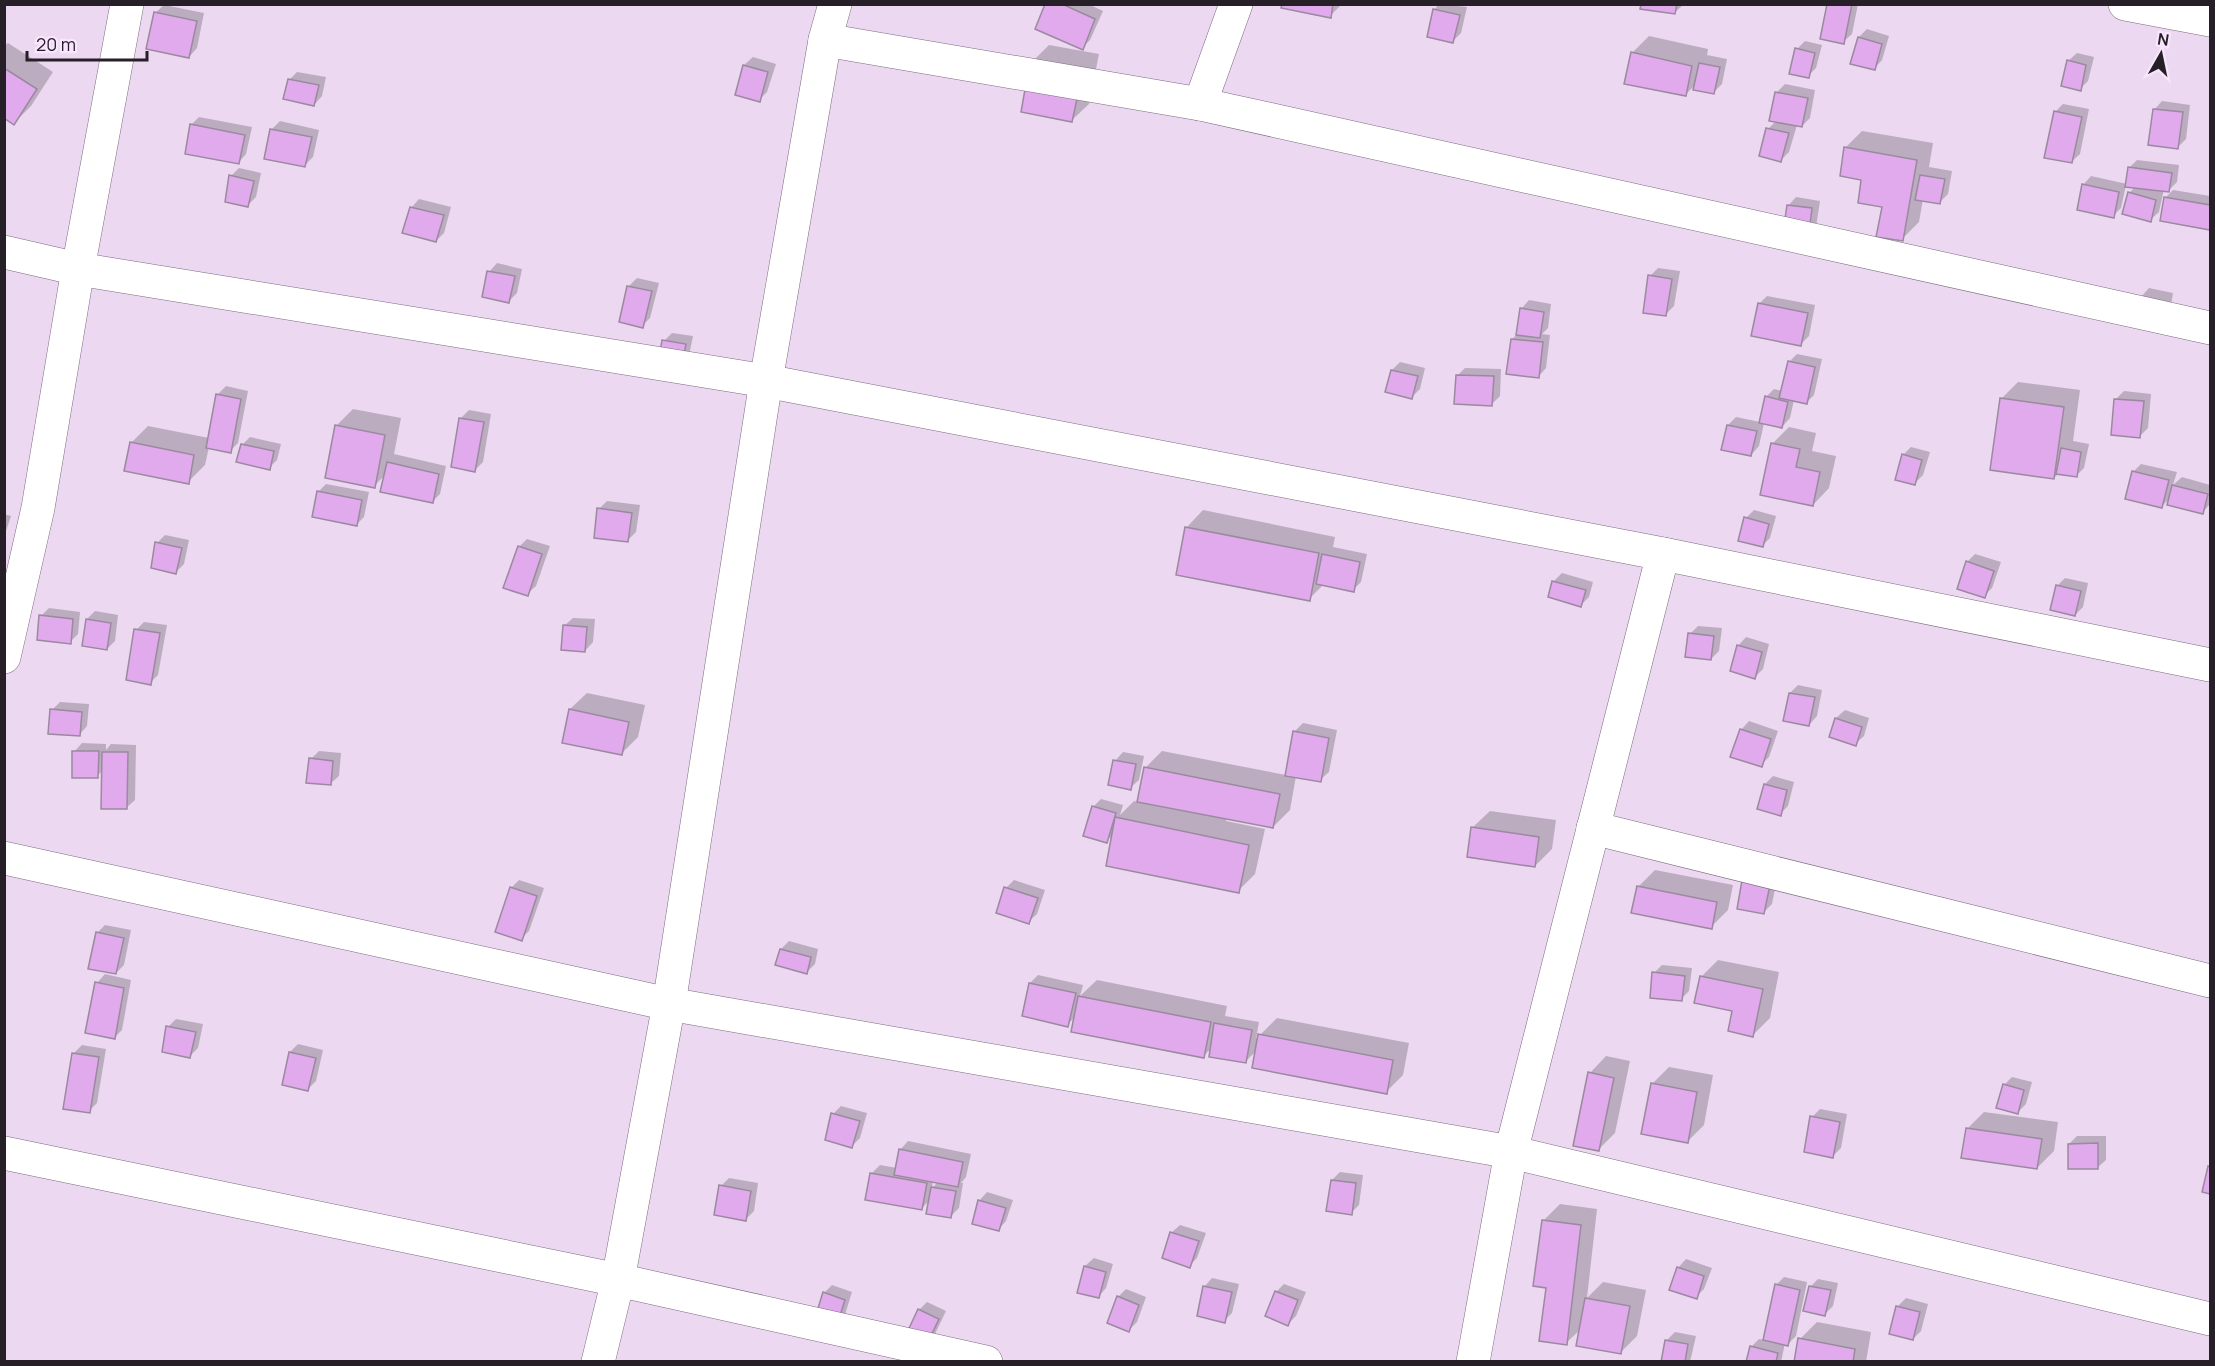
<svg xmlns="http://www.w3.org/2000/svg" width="2215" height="1366" font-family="Manrope,sans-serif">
  <rect width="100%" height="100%" fill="#ecd8f0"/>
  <!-- shadow -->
  <g fill="#0003" fill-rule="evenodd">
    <polygon points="1047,4 1088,4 1103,11 1090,40 1082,48"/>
    <polygon points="1283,4 1342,4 1330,16"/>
    <polygon points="1439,4 1467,7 1461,33 1453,41 1434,10"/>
    <polygon points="1642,4 1683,5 1674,13"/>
    <polygon points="1829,4 1858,4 1852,34 1843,42"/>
    <polygon points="164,5 204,13 197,48 189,57 155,13"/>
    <polygon points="1867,29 1889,36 1882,60 1874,69 1859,37"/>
    <polygon points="1649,36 1708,49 1707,55 1727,59 1722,84 1714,92 1696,84 1685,95 1632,53"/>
    <polygon points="1805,41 1822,45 1816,68 1808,76 1797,49"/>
    <polygon points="8,43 53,72 31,106 14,123 4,117 4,46"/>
    <polygon points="1049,45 1099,54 1089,104 1072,120 1032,62"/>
    <polygon points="2077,53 2094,57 2088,81 2080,89 2068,61"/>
    <polygon points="753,57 776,64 767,92 759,100 737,94 744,65"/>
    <polygon points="297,72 326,77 322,96 314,105 289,80"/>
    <polygon points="1785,84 1815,90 1810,118 1802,126 1797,125 1789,152 1781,160 1768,129 1776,121 1771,120 1777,92"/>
    <polygon points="2162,101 2190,105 2186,139 2178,147 2154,110"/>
    <polygon points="2063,104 2089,109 2080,154 2071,162 2055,112"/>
    <polygon points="199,117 252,127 246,154 238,163 191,125"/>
    <polygon points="280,121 319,130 313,157 304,166 271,130"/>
    <polygon points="1862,131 1933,143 1929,167 1952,171 1948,194 1940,202 1923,199 1919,222 1902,239 1846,147"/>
    <polygon points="2137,160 2179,165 2177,182 2169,190 2164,189 2159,212 2150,220 2129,193 2136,186 2126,185 2121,208 2113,216 2083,185 2091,176 2127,184 2129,168"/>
    <polygon points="239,168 261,173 256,197 248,205 231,176"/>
    <polygon points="2173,190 2210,196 2210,229 2162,220 2165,198"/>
    <polygon points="1796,197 1820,201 1814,240 1788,206"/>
    <polygon points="419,199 451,207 444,233 436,241 411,208"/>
    <polygon points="497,263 522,269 517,293 509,301 489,272"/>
    <polygon points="1658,268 1680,271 1674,306 1666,314 1650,276"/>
    <polygon points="637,278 659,283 650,318 642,326 621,321 629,286"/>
    <polygon points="2149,288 2173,293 2170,312 2141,297"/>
    <polygon points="1767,296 1815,305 1809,336 1801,344 1759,304"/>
    <polygon points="1529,300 1551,304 1548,328 1542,334 1550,335 1546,368 1538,377 1512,339 1518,334 1521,309"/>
    <polygon points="672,333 693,336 688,360 664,341"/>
    <polygon points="1797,354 1822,359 1814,395 1806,403 1794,400 1790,418 1782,427 1764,423 1759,446 1751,455 1728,425 1736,417 1760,422 1766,397 1774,389 1782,391 1789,362"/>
    <polygon points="1400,362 1425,368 1420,389 1412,397 1392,370"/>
    <polygon points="1465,368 1501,369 1500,396 1492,404 1457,376"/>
    <polygon points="2018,382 2080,390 2073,441 2089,444 2084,468 2076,476 2059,473 2054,478 2001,399"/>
    <polygon points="226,386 248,391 238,443 230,451 209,447 205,465 188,482 131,443 148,426 209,438 217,395"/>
    <polygon points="2124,391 2151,394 2148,428 2140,436 2116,399"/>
    <polygon points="353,409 401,418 394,454 446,466 440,494 432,502 385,475 374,486 336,426"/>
    <polygon points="469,410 491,414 483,462 475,470 461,418"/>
    <polygon points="1789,427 1816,433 1812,451 1836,456 1829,488 1813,505 1772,444"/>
    <polygon points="250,437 281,444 277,460 269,468 242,445"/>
    <polygon points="1911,447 1930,452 1923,475 1915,483 1903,455"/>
    <polygon points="2141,464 2177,472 2173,485 2182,477 2210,485 2210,504 2202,513 2170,498 2162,506 2133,472"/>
    <polygon points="326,484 369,492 364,517 356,525 318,492"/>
    <polygon points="607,501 640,505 636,532 628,540 599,509"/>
    <polygon points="1203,510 1335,537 1333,547 1367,554 1361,582 1353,590 1324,584 1309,599 1177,574 1187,527"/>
    <polygon points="1754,510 1776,516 1770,538 1762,546 1746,518"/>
    <polygon points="4,514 11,516 4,537"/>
    <polygon points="165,535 189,540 184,564 176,572 157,543"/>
    <polygon points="527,539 550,546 536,586 527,594 519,547"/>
    <polygon points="1975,554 2001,562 1992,588 1984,596 1967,562"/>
    <polygon points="1562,573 1593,582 1589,597 1581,605 1554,581"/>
    <polygon points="2065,578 2088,583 2083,607 2075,615 2057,586"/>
    <polygon points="49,608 80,612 78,634 70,642 41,616"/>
    <polygon points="95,611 118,615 115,641 107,649 87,619"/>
    <polygon points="573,618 595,619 593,642 585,651 564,626"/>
    <polygon points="144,622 167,625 158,675 150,683 136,630"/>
    <polygon points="1698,626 1722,628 1719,651 1711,659 1690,634"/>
    <polygon points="1746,637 1769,644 1763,669 1755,677 1738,646"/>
    <polygon points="1798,685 1822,690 1817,716 1809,725 1790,693"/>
    <polygon points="587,693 645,705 638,737 621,754 570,709"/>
    <polygon points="60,702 89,704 87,726 79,735 52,710"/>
    <polygon points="1845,710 1869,718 1864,736 1855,744 1831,736 1836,718"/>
    <polygon points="1749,721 1778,731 1769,757 1761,765 1741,730"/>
    <polygon points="1303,723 1337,730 1329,772 1320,780 1296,776 1290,810 1273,827 1227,818 1226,821 1265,829 1255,874 1238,891 1114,834 1106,841 1093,807 1101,799 1123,805 1120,815 1134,801 1138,802 1145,768 1162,751 1286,775 1295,731"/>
    <polygon points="82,743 106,744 106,750 111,744 136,745 135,800 126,808 103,770 97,776 74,752"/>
    <polygon points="319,751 341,753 339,776 330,784 311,759"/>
    <polygon points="1123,752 1144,756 1139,780 1130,788 1115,761"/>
    <polygon points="1773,776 1794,782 1788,806 1780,814 1765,784"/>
    <polygon points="1490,811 1556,820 1552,849 1535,866 1473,827"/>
    <polygon points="1655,870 1733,885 1728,910 1711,927 1638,887"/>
    <polygon points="1777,878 1772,904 1764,912 1738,908"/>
    <polygon points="519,880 544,888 529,931 521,939 511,888"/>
    <polygon points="1014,880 1045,890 1037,914 1028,922 1006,888"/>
    <polygon points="105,925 131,930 124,965 116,973 97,933"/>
    <polygon points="789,941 818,949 815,964 807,972 777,964 781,949"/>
    <polygon points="1718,960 1779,972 1770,1018 1753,1035 1733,1010 1701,977"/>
    <polygon points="1662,965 1692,968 1689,991 1681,999 1654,973"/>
    <polygon points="105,974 131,980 122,1030 114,1038 97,983"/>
    <polygon points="1038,975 1083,985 1080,996 1097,980 1227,1006 1225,1016 1259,1022 1256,1039 1277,1018 1409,1043 1403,1075 1386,1092 1257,1050 1245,1062 1212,1048 1203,1056 1076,1016 1067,1025 1030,983"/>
    <polygon points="176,1019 203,1024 198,1048 190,1056 168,1027"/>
    <polygon points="298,1044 323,1050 316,1081 308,1089 290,1052"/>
    <polygon points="82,1045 106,1049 97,1103 89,1111 73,1054"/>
    <polygon points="1606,1056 1630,1061 1615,1133 1598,1150 1590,1073"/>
    <polygon points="1669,1067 1713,1075 1704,1125 1687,1142 1652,1084"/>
    <polygon points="2012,1077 2032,1082 2026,1104 2018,1112 2004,1085"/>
    <polygon points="841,1106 867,1113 860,1138 852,1146 833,1114"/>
    <polygon points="1820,1109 1847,1114 1841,1148 1833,1156 1812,1117"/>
    <polygon points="1984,1112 2058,1122 2054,1151 2037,1168 1967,1129"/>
    <polygon points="2077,1136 2106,1136 2106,1160 2097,1168 2069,1144"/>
    <path d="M908,1141L971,1154L966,1177L961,1183H963L959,1208L951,1216L930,1200L921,1209L872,1173L880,1165L897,1168L900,1150ZM933,1181L938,1182L932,1188Z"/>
    <polygon points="1340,1172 1363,1175 1359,1205 1351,1213 1332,1180"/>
    <polygon points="729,1178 758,1183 754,1211 746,1219 721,1186"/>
    <polygon points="987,1192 1013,1200 1006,1221 998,1230 979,1201"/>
    <polygon points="1560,1204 1597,1209 1587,1298 1603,1282 1646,1290 1637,1336 1621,1352 1581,1329 1566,1343 1547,1286 1543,1221"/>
    <polygon points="1180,1225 1206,1233 1197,1258 1189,1266 1171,1233"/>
    <polygon points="1094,1258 1113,1264 1106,1288 1098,1297 1085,1266"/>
    <polygon points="1686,1259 1712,1268 1704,1289 1696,1297 1678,1268"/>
    <polygon points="1784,1277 1807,1282 1796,1336 1788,1344 1785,1343 1781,1362 1748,1362 1751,1347 1759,1339 1765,1340 1776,1285"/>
    <polygon points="1212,1278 1239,1284 1232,1313 1224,1321 1204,1287"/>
    <polygon points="1818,1279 1838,1283 1833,1306 1825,1314 1810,1287"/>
    <polygon points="1284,1284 1306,1292 1296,1316 1288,1324 1276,1292"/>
    <polygon points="832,1285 852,1292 844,1318 824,1293"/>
    <polygon points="1126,1289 1146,1297 1137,1322 1129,1330 1118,1297"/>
    <polygon points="1906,1298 1928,1304 1921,1331 1913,1339 1891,1333 1898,1306"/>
    <polygon points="927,1302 946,1311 933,1338 919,1310"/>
    <polygon points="1817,1322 1871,1332 1866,1362 1796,1362 1800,1339"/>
    <polygon points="1675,1332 1696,1336 1690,1362 1662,1362 1667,1340"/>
  </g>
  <!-- building -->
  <g fill="#e0aaec" stroke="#9b899f" stroke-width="1.5">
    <polygon points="1045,4 1062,4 1095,19 1083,50 1035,29"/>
    <polygon points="1282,4 1333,4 1331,18 1281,8"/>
    <polygon points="1641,4 1677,4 1675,14 1640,9"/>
    <polygon points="1827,4 1852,4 1844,44 1820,39"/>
    <polygon points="1433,9 1460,15 1453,43 1427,37"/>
    <polygon points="154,12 197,21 189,58 146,49"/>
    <polygon points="1858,37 1882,44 1875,70 1850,64"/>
    <polygon points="1795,48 1815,53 1809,78 1789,74"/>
    <polygon points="1631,52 1692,66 1686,96 1624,84"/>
    <polygon points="2067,60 2086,65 2081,91 2061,86"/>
    <polygon points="1030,61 1083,71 1072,122 1021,112"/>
    <polygon points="1699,63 1720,67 1714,94 1693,90"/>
    <polygon points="743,65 768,72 760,102 735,95"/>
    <polygon points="4,68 37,89 14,125 4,118"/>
    <polygon points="288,79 319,85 314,106 283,99"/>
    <polygon points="1775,92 1808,98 1802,127 1769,121"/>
    <polygon points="2153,109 2183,112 2178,149 2148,145"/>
    <polygon points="2054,111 2082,117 2072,163 2044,158"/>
    <polygon points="190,124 245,135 239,164 185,154"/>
    <polygon points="1766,128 1789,133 1781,162 1759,156"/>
    <polygon points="270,129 312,137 305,167 264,159"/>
    <polygon points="1844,147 1917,160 1903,241 1876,237 1882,207 1858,203 1861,180 1840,176"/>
    <polygon points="2128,167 2172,173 2169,192 2125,187"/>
    <polygon points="229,175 254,181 248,207 225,202"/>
    <polygon points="1920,175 1945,179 1940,204 1915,200"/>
    <polygon points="2082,184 2119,192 2114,218 2077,210"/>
    <polygon points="2128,192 2156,200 2151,222 2122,214"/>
    <polygon points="2164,197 2210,205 2210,230 2160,221"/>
    <polygon points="1787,205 1812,208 1807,250 1781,246"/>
    <polygon points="410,207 444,215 436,242 402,233"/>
    <polygon points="487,271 515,276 509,303 482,297"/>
    <polygon points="1648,275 1672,279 1666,316 1643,313"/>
    <polygon points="627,286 652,291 643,328 619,322"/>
    <polygon points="1758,303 1808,313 1801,346 1751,336"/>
    <polygon points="1520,308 1544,312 1540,338 1516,335"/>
    <polygon points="1511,339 1543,342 1539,378 1506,374"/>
    <polygon points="662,340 686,344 681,370 658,366"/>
    <polygon points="1788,361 1815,367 1807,404 1779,398"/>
    <polygon points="1391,370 1418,376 1412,399 1385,392"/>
    <polygon points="1456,375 1494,376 1492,406 1454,404"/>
    <polygon points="216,394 241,399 231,453 206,448"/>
    <polygon points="1765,396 1788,402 1782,428 1759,423"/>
    <polygon points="2000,398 2064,407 2054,479 1990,470"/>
    <polygon points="2114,399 2144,401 2140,438 2111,435"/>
    <polygon points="459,418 484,422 475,472 451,467"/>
    <polygon points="335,425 385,435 375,488 325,478"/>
    <polygon points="1727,425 1757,431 1751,456 1721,450"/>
    <polygon points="130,442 194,455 189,484 124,471"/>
    <polygon points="1771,443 1800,449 1796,467 1820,472 1813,506 1760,495"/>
    <polygon points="241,444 274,451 270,470 236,462"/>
    <polygon points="2061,448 2081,452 2077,477 2056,474"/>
    <polygon points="1902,454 1922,460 1915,485 1895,480"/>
    <polygon points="387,462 439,474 433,503 380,492"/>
    <polygon points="2132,471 2169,480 2162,508 2125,499"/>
    <polygon points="2172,485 2208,494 2203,514 2167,505"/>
    <polygon points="317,491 362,500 357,526 312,517"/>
    <polygon points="597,508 632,513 628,542 594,538"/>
    <polygon points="1744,517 1769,524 1763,547 1738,541"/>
    <polygon points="1185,527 1319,553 1310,601 1176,575"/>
    <polygon points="155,542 182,548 176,574 151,568"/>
    <polygon points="518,546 542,554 528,596 503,588"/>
    <polygon points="1322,554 1360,562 1354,592 1316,584"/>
    <polygon points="1966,561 1994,571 1985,598 1957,589"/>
    <polygon points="1552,581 1586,590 1581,607 1548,597"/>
    <polygon points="2056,585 2081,591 2075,616 2050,610"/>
    <polygon points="39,615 73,619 71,644 37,640"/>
    <polygon points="86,619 111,623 107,650 82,646"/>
    <polygon points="563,625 587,627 585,652 561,650"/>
    <polygon points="134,629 160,633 151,685 126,680"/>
    <polygon points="1688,633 1714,636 1711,660 1685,657"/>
    <polygon points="1737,645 1762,652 1755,679 1730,671"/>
    <polygon points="1789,693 1815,697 1809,726 1783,721"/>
    <polygon points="50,709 82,712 80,736 48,734"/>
    <polygon points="569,709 629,722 622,755 562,743"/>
    <polygon points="1835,718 1862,727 1856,746 1829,737"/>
    <polygon points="1740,729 1771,739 1762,767 1730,757"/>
    <polygon points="1293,731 1329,738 1321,782 1285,776"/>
    <polygon points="72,751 99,751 98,778 72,778"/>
    <polygon points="102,752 128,752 127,809 101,809"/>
    <polygon points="309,758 333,761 331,785 306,783"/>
    <polygon points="1113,760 1136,764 1131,790 1108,785"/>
    <polygon points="1144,767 1280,794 1273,828 1137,802"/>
    <polygon points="1764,784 1787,790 1781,816 1757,809"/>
    <polygon points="1092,806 1116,813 1107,843 1083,836"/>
    <polygon points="1115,817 1249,845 1239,893 1106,866"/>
    <polygon points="1471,827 1539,837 1535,867 1467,857"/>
    <polygon points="1742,880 1770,885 1764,914 1737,909"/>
    <polygon points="1637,886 1717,902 1712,929 1631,913"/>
    <polygon points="510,887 537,896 522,941 495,932"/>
    <polygon points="1004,887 1038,898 1029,924 996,913"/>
    <polygon points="96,932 124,938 116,974 88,969"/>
    <polygon points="780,949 811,957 807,974 775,965"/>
    <polygon points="1652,972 1685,976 1682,1001 1650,998"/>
    <polygon points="1700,976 1763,989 1753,1037 1728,1031 1732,1011 1694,1003"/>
    <polygon points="95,982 124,988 115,1039 85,1033"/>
    <polygon points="1029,983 1076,993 1068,1027 1022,1016"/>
    <polygon points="1078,996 1211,1022 1204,1058 1071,1032"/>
    <polygon points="1214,1023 1252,1030 1246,1063 1209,1057"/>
    <polygon points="166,1026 196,1032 190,1058 162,1052"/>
    <polygon points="1258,1034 1393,1060 1387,1094 1252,1068"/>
    <polygon points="289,1052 316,1058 308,1091 282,1085"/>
    <polygon points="72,1053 99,1057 90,1113 63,1109"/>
    <polygon points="1588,1072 1614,1078 1599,1151 1573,1146"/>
    <polygon points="1651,1083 1697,1092 1688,1143 1641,1134"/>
    <polygon points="2003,1084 2024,1090 2018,1114 1996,1108"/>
    <polygon points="831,1113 860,1121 852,1148 825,1140"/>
    <polygon points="1810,1116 1840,1122 1833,1158 1804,1152"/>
    <polygon points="1966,1128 2042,1139 2037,1169 1961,1158"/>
    <polygon points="2098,1143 2098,1169 2068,1169 2068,1144"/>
    <polygon points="899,1149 963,1162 958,1187 894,1175"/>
    <polygon points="2208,1166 2210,1167 2210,1194 2202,1192"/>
    <polygon points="870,1173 927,1183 922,1210 865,1200"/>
    <polygon points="1331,1180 1356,1183 1352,1215 1326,1211"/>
    <polygon points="719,1185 751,1191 746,1221 714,1215"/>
    <polygon points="931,1187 956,1191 951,1218 926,1214"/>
    <polygon points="978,1200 1006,1208 999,1231 972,1224"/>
    <polygon points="1542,1220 1581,1225 1567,1345 1539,1341 1546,1288 1533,1286"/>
    <polygon points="1170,1232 1199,1241 1190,1268 1162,1258"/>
    <polygon points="1084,1266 1106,1272 1099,1298 1077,1293"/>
    <polygon points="1677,1267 1704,1276 1697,1299 1669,1290"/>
    <polygon points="1775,1284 1800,1290 1788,1346 1763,1340"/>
    <polygon points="1203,1286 1232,1292 1225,1323 1197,1316"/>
    <polygon points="1809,1286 1831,1290 1825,1316 1803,1311"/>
    <polygon points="1275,1291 1298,1300 1288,1326 1265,1316"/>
    <polygon points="823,1292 845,1300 836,1328 814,1321"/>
    <polygon points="1117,1296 1139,1305 1129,1332 1107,1323"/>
    <polygon points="1585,1298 1630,1306 1621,1354 1576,1346"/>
    <polygon points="1896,1306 1920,1312 1913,1340 1889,1334"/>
    <polygon points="918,1309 939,1319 925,1348 904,1339"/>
    <polygon points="1798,1338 1855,1349 1853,1362 1794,1362"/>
    <polygon points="1665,1340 1688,1344 1685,1362 1661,1362"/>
    <polygon points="1750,1346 1778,1353 1776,1362 1746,1362"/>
  </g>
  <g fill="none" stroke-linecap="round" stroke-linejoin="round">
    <defs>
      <g id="street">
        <polyline points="2125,4 2210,20"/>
        <polyline points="825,40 1200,104 2210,328"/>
        <polyline points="1200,104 1236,4"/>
        <polyline points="4,252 78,269 766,381 1663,554 2210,665"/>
        <polyline points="4,657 38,508 78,269 127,4"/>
        <polyline points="1593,828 2210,981"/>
        <polyline points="4,858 669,1004 1511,1152 2210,1319"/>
        <polyline points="4,1153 618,1280 986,1362"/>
        <polyline points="598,1362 618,1280 669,1004 766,381 825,40 835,4"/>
        <polyline points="1473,1362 1511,1152 1663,554"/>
      </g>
    </defs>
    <!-- street casing -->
    <use href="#street" stroke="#7c6b80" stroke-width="34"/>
    <!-- street -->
    <use href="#street" stroke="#fff" stroke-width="33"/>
  </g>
  <!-- border -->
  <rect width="2215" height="1366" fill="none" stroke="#261f27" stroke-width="12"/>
  <!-- north arrow -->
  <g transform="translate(2161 54) rotate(9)" stroke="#f9e5fd" stroke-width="4.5" paint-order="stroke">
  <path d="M0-4.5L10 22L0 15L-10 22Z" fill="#261f27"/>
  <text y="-9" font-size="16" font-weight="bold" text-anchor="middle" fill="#261f27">N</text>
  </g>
  <!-- scale -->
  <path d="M27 51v9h120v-9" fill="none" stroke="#261f27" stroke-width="3"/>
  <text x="36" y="51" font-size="18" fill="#261f27" stroke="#f9e5fd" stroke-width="4.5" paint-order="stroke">20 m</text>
</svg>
